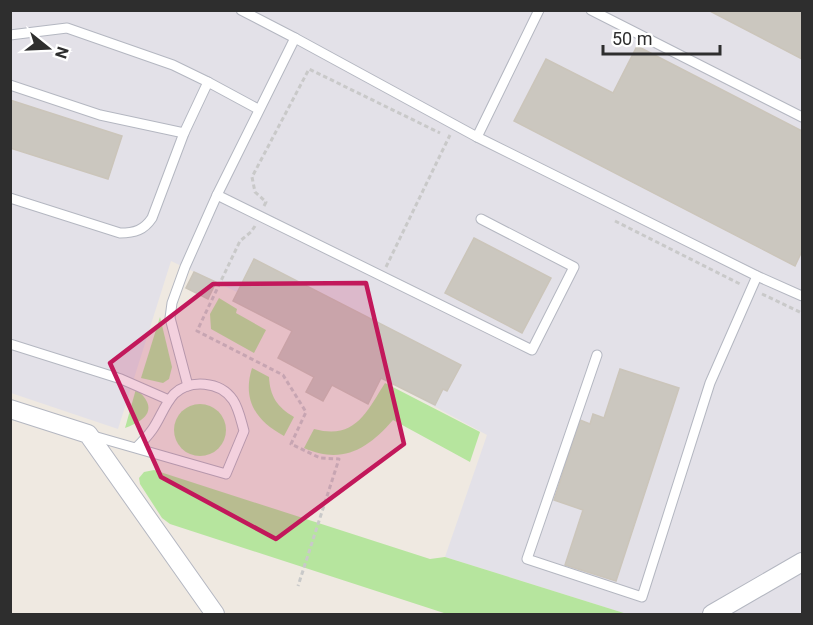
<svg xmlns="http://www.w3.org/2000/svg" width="813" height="625" font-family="Roboto,sans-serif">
  <rect width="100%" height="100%" fill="#efe9e1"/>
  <!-- industrial -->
  <polygon fill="#e3e1e8" points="11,11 802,11 802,614 627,614 445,557 487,435 382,378 368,404 332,385 323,401 306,392 314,377 278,358 291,331 233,301 237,292 171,261 118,429 11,393"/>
  <!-- green -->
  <g fill="#b6e59e">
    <polygon points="219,298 237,309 236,313 266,330 254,353 211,329 210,314"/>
    <polygon points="160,317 172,367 169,379 163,383 141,378"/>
    <path d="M252,368L269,377C270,396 277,407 294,417L284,436C256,421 242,400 252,368Z"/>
    <path d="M385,383L480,432L470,462L393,420C368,449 342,465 304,448L314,429C355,440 366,413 385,383Z"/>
    <path d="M136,389C159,408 147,420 125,428Z"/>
    <circle cx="200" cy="430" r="26"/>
    <polygon points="154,470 430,559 445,557 627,614 447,614 170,524 162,518 140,484 139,478 144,472"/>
  </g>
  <!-- building -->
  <g fill="#cbc7bf" stroke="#cbc5ba" stroke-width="1.5">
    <polygon points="708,10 802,10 802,59"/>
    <polygon points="637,46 802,131 802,251 795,266 514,121 546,59 613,93"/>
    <polygon points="10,100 122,136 108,179 10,148"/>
    <polygon points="474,238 551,278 522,333 445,293"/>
    <polygon points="254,259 461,365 447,391 443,389 435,405 381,378 368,404 332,385 323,401 306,392 314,377 278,358 292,331 233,301"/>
    <polygon points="194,272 216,282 208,299 186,288"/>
    <polygon points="620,369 679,388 616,581 565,565 583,510 554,500 580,420 590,424 593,414 604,418"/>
  </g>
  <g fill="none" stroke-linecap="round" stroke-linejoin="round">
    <defs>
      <g id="lane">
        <polyline points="591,10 802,117"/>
        <polyline points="10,35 67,28 173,65 208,82"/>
        <polyline points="295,38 477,137 757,276 802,296"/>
        <polyline points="10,85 100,115 184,133"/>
        <polyline points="477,137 539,10"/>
        <polyline points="217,195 532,350 574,267 481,219"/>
        <path d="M10,198L120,233C135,233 144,230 152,218L184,133L208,82L258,109"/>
        <polyline points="10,344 121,379 169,400"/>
        <polyline points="597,355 527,559 642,597 710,383 757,276"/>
        <polyline points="188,386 170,318 172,303 185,267 217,195 295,38 241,10"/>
        <path d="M90,435C136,448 181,461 226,474L244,431C241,421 239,409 233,400C220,381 190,379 174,394C164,405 160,419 152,430C147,437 141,443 136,448"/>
      </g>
      <g id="street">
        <polyline points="10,409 88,434 215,614"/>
        <polyline points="712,614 802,562"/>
      </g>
    </defs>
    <!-- lane casing -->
    <use href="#lane" stroke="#b4b7c1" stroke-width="11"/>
    <!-- street casing -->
    <use href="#street" stroke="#b4b7c1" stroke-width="20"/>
    <!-- path -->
    <g stroke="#c9c9c9" stroke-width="3" stroke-dasharray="4.5 3" stroke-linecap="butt">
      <polyline points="264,206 266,202 255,192 252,177 309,69 440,133"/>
      <polyline points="615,221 740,284"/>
      <polyline points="255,226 251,232 240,241 197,331 283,375 306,412 291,444 320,458 339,459 298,586"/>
      <polyline points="386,267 450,135"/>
      <polyline points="762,294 802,313"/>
    </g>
    <!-- lane -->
    <use href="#lane" stroke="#fff" stroke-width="9"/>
    <!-- street -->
    <use href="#street" stroke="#fff" stroke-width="18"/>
  </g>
  <!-- marked area -->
  <path fill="#c2185b" fill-opacity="0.2" stroke="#c2185b" stroke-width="4.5" stroke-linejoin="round" d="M366,283L404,444L276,539L161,477L110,363L213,284Z"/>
  <!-- border -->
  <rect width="813" height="625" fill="none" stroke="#2e2e2e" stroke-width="24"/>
  <!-- north arrow -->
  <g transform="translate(48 48) rotate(108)" stroke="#ffffff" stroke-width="4.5" paint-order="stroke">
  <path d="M0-4.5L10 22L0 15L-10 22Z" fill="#2e2e2e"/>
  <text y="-9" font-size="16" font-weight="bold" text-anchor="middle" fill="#2e2e2e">N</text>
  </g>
  <!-- scale -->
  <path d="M603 45v9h117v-9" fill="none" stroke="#2e2e2e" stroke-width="3"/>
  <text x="612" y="45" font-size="18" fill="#2e2e2e" stroke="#ffffff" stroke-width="4.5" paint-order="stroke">50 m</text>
</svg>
